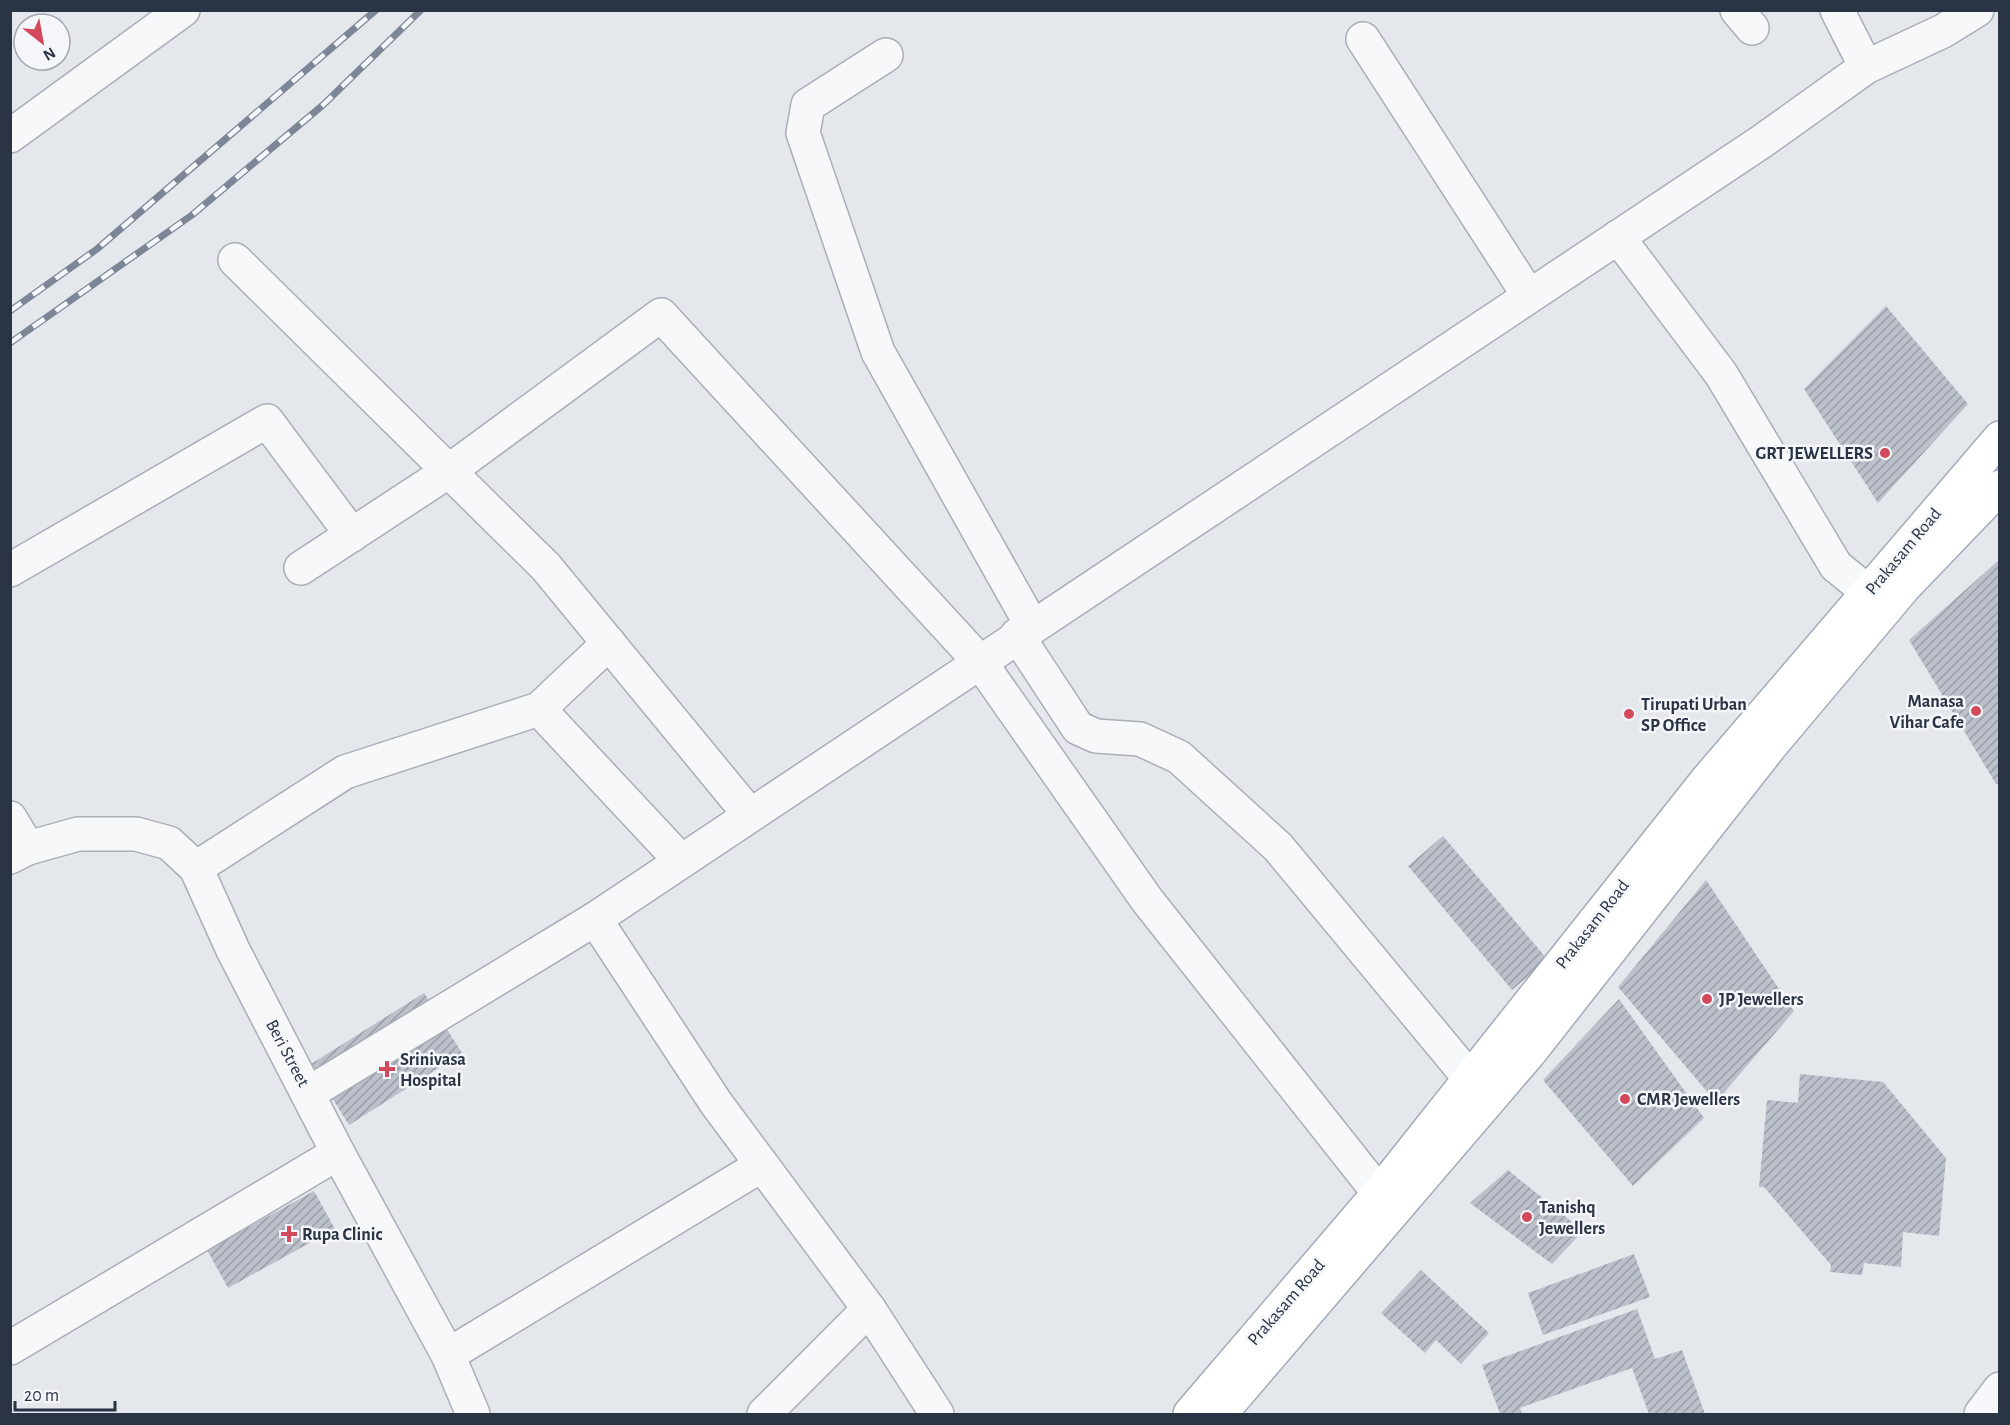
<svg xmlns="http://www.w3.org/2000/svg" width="2010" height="1425" font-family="'Alegreya Sans',sans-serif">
  <defs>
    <pattern id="building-hatch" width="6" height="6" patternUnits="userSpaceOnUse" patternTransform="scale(1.5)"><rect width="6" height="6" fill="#bbc0ca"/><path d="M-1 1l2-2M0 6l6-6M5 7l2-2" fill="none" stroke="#989da6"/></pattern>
  </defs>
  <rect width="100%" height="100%" fill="#e4e7ec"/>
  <!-- building -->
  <g fill="url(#building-hatch)">
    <polygon points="1886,306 1968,404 1878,503 1804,389"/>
    <polygon points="2000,559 2000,783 1996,784 1909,640"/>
    <polygon points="1443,836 1548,960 1512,990 1408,866"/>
    <polygon points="1706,880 1794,1011 1716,1102 1618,987"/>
    <polygon points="424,993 462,1053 349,1125 311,1064"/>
    <polygon points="1619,999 1704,1118 1633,1186 1543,1080"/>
    <polygon points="1800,1074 1883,1082 1946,1158 1939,1236 1903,1232 1901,1267 1864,1263 1862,1275 1830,1272 1831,1265 1764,1187 1759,1187 1767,1100 1798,1103"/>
    <polygon points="1508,1170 1583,1231 1552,1264 1470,1203"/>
    <polygon points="314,1191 335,1229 228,1288 207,1250"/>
    <polygon points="1634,1254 1650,1297 1543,1335 1528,1293"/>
    <polygon points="1421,1270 1489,1333 1461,1364 1436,1340 1425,1353 1381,1313"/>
    <polygon points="1637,1309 1655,1359 1682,1350 1705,1414 1649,1414 1632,1368 1520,1408 1522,1414 1500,1414 1482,1365"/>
  </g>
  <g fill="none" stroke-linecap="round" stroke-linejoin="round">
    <defs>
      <g id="minor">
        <polyline points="1737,10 1752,28"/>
        <polyline points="1837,10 1866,67"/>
        <polyline points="1363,39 1529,296"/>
        <polyline points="886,55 808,105 803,133 878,352 1032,626"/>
        <polyline points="10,136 183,10"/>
        <polyline points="1618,237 1721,374 1836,566 1868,592"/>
        <polyline points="235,260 546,567 750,815"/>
        <polyline points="301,568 449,471 661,315 980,662 1147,900 1379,1193"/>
        <polyline points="10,570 267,421 352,535"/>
        <polyline points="1017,635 1078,728 1096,736 1140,739 1179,757 1278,847 1487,1099"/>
        <polyline points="539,709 609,643"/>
        <polyline points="10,818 28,848"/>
        <polyline points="10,857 28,848 78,834 136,834 169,843 196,868 233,950 338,1153 448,1355 473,1414"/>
        <polyline points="196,868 345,772 539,709 681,861"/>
        <polyline points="595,919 716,1103 869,1309 937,1414"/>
        <polyline points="309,1093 595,919 1761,142 1866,67 1943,31 1977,10"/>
        <polyline points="10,1348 338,1153"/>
        <polyline points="448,1355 762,1165"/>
        <polyline points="764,1414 869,1309"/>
        <polyline points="1981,1414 2000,1389"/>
      </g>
      <g id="major">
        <polyline points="1190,1414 1379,1193 1707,780 2000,438"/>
        <polyline points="1220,1414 1530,1052 1772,744 1905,586 2000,487"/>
      </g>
    </defs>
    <!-- minor casing -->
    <use href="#minor" stroke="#a9aeb7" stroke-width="36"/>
    <!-- major casing -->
    <use href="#major" stroke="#a3abb8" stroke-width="36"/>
    <!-- minor -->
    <use href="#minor" stroke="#f7f8fa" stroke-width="33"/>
    <!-- major -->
    <use href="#major" stroke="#fff" stroke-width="33"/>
    <defs>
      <g id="rail">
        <polyline points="10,311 97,249 376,10"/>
        <polyline points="10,343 192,215 323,105 421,10"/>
      </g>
    </defs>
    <!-- rail casing -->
    <use href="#rail" stroke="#7d8696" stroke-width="7"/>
    <!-- rail -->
    <use href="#rail" stroke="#f4f6f9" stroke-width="4.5" stroke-dasharray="14" stroke-linecap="butt"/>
  </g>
  <!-- markers -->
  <g fill="#d1495b" stroke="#f4f6f9" stroke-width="2">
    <circle cx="1885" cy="453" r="6"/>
    <circle cx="1976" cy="711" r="6"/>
    <circle cx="1629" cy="714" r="6"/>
    <circle cx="1707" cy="999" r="6"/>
    <path d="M384 1060h6v6h6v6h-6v6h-6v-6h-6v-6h6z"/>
    <circle cx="1625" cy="1099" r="6"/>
    <circle cx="1527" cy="1217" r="6"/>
    <path d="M286 1225h6v6h6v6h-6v6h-6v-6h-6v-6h6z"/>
  </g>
  <g text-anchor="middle" stroke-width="5" stroke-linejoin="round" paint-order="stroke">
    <!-- poi labels -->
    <g font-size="18" font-weight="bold" fill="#2b3445" stroke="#f4f6f9" text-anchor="start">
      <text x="1873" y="459" text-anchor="end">GRT JEWELLERS</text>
      <text x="1964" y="707" text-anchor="end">Manasa<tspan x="1964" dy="21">Vihar Cafe</tspan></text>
      <text x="1641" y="710">Tirupati Urban<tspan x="1641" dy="21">SP Office</tspan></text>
      <text x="1719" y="1005">JP Jewellers</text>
      <text x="400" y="1065">Srinivasa<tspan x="400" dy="21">Hospital</tspan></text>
      <text x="1637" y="1105">CMR Jewellers</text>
      <text x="1539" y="1213">Tanishq<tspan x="1539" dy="21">Jewellers</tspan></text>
      <text x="302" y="1240">Rupa Clinic</text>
    </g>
    <!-- street labels -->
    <g font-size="18" fill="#2b3445" stroke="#f4f6f9">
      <text transform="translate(1903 551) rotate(-50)" y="6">Prakasam Road</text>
      <text transform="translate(1592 924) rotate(-52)" y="6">Prakasam Road</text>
      <text transform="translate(288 1053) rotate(62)" y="6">Beri Street</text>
      <text transform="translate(1286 1302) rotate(-49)" y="6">Prakasam Road</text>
    </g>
  </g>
  <!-- border -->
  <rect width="2010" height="1425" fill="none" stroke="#2b3445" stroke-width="24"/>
  <!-- north arrow -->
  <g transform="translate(42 42) rotate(149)"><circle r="28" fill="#f4f6f9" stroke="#a4a8b1" stroke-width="1.5"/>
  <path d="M0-4.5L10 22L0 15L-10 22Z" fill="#d1495b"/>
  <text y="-9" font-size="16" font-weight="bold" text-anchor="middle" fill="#2b3445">N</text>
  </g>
  <!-- scale -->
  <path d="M15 1401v9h100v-9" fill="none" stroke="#2b3445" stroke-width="3"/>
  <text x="24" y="1401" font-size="18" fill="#2b3445" stroke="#f4f6f9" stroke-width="4.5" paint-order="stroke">20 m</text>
</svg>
